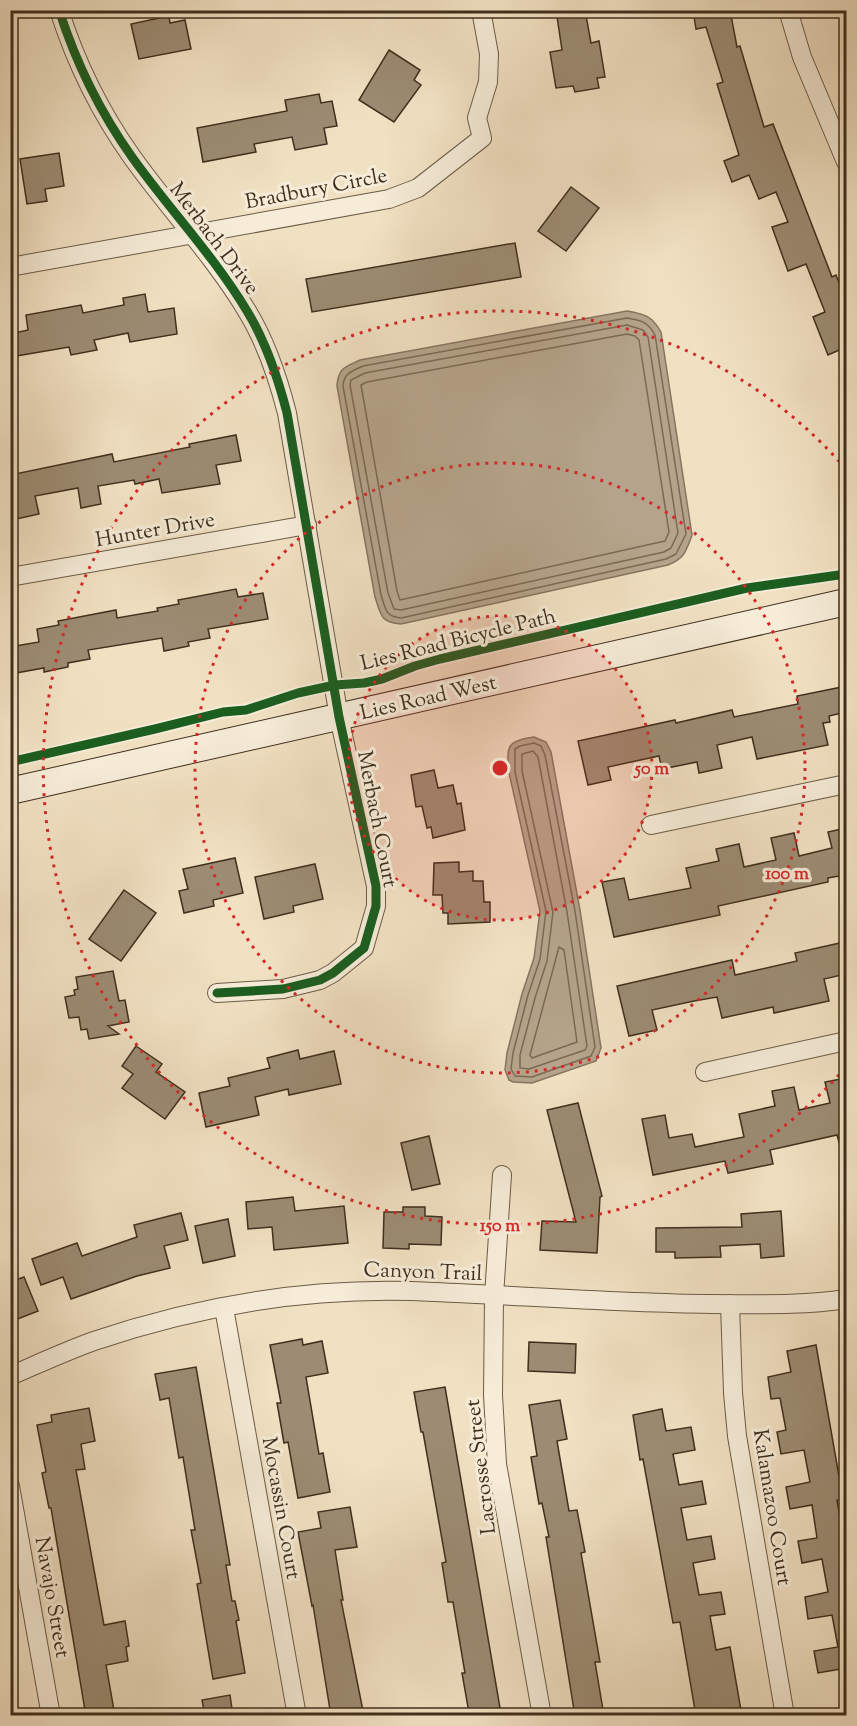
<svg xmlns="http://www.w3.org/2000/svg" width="857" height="1726" font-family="'Sorts Mill Goudy',serif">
  <rect width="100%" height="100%" fill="#f1e1c3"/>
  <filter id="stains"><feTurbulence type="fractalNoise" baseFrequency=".00333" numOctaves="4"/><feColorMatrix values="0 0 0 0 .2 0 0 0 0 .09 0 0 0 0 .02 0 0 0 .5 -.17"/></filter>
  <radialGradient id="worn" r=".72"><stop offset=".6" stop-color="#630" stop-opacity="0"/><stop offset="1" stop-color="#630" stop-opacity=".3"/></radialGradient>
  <!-- water -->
  <g fill="#b5a48b" stroke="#86755f" stroke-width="1.5">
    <path d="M627,311C645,314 652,316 661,332L692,535C686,551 685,558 668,565L401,624C380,622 381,615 375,597L337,386C338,368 345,367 360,360Z"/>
    <path d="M534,737L546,742L551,752L580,910L601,1048L596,1061L532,1083L513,1082L509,1080L505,1070L507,1053L522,994L534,958L540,911L509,773C507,747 505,741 534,737Z"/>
  </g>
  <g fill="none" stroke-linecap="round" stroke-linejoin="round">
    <!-- shore -->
    <g stroke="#7a6a54" stroke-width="1.5">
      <path d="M627,318C641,320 648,322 655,335L686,534L676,554L666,559L401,618C385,616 386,610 381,595L343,386C344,373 352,371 363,366Z"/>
      <polygon points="627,325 643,330 648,337 678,533 671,548 664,552 401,610 394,609 388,593 350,385 351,380 365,373"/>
      <polygon points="627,334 635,336 639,340 669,532 665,541 400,600 397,591 361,385 367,382"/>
      <polygon points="534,743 541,746 545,755 575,911 595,1047 591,1056 532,1077 515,1076 511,1069 513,1053 528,995 540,959 546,911 515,772 515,749 520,746"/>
      <polygon points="533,751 538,757 567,912 587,1046 585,1050 529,1069 520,1068 520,1055 535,998 547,961 553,912 522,771 522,754"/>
      <polygon points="559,947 564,950 577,1042 532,1058 530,1055"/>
    </g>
  </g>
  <!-- building -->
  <g fill="#9c8c73" stroke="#402f1d" stroke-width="1.5">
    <polygon points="556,10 585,10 591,43 599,41 605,77 597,78 599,88 575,92 573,86 556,88 550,52 562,50"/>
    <polygon points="693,10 730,10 737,47 740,46 764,127 773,124 832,277 836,275 846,300 846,347 828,355 813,317 825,312 806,264 788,271 772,227 788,222 776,192 759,199 749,175 732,182 724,161 739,155 717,84 723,82 706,27 696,29"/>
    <polygon points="169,16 170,23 185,20 191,49 139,59 131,24"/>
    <polygon points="389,50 420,70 414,80 421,85 394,122 359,100"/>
    <polygon points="319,94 321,103 332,101 337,126 324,128 327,144 295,150 292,137 254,144 256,152 203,162 197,128 287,111 285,100"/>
    <polygon points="59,153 64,186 45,189 47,201 27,204 20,159"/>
    <polygon points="571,187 599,208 566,251 538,231"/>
    <polygon points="515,243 521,277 312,312 306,279"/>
    <polygon points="145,294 148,312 174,308 177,334 130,342 128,333 94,340 97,350 71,355 69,347 10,357 10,334 28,330 26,315 81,305 83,313 124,305 123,298"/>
    <polygon points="236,435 241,461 216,465 220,484 162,493 159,479 135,484 134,480 98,486 101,504 81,508 78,488 35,496 39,514 16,519 10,489 10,475 112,454 114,462 190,447 189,444"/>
    <polygon points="236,589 238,597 263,593 268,619 208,629 210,638 188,642 189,646 164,651 162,638 88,650 90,659 68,663 68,667 44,672 44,668 10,674 10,647 39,642 37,629 59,625 58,621 116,610 117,618 158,611 157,608 179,604 178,600"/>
    <polygon points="842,687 846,712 829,716 830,722 823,723 828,745 757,759 752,737 717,745 722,768 699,773 697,762 662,769 659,756 608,767 611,780 588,785 578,741 675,720 676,723 732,710 734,717 798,704 797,696"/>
    <polygon points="434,770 438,788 453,785 457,804 461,803 465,830 433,838 431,827 427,828 422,806 416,807 411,775"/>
    <polygon points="846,828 846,880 840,881 839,876 828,878 828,882 718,906 720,915 614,937 602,882 624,878 629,900 691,888 686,868 719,861 716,849 739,844 744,867 776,860 771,838 794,833 799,856 832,848 828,832"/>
    <polygon points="235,858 243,893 213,900 214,906 184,913 179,891 188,889 183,869"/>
    <polygon points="459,862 459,872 473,871 473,881 483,881 484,902 490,902 490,922 448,924 448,913 443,913 442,895 433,895 434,863"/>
    <polygon points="315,864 323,899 293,906 294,912 264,919 255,877"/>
    <polygon points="124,890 156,913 121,961 89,939"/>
    <polygon points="840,943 846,974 824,979 829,1001 774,1013 773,1007 722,1018 717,997 694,1001 652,1010 657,1030 629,1036 617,986 732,960 735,975 797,961 795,953"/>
    <polygon points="113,971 119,1001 125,1000 129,1022 108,1026 119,1034 89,1039 87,1029 81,1030 79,1017 69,1018 65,997 75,995 74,990 78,989 76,977"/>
    <polygon points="136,1046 162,1064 156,1072 185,1092 165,1119 122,1088 133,1074 122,1066"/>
    <polygon points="298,1050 300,1059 334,1051 341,1084 289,1095 288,1089 255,1097 259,1115 206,1127 199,1093 230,1086 228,1078 270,1068 267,1058"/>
    <polygon points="846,1078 846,1145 840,1146 837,1135 770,1150 773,1164 728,1173 725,1161 653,1175 642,1119 665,1115 669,1138 692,1134 695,1147 744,1137 739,1114 775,1106 772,1091 794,1087 799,1110 830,1103 825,1082"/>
    <polygon points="578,1103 602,1196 600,1197 597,1253 540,1250 542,1221 576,1222 547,1110"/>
    <polygon points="429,1136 440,1184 412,1190 401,1143"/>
    <polygon points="293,1197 295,1211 344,1206 348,1243 274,1250 272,1227 248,1229 246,1202"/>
    <polygon points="403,1207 425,1207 425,1216 442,1217 441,1245 409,1244 409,1249 383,1248 384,1212 403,1212"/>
    <polygon points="781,1211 784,1256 761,1258 760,1244 720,1246 721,1257 675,1258 675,1252 656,1252 656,1228 742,1227 741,1214"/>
    <polygon points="181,1213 188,1240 164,1246 170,1268 137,1276 71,1299 63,1277 41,1285 32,1259 77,1243 82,1256 137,1237 134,1225"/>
    <polygon points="228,1219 235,1256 203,1263 195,1226"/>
    <polygon points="24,1277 38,1311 10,1322 10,1282"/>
    <polygon points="302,1339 303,1345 322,1341 328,1373 306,1377 319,1454 323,1453 330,1492 298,1498 288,1442 284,1443 277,1403 281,1403 270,1345"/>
    <polygon points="529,1342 576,1344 575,1373 528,1371"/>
    <polygon points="816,1345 843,1499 837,1500 846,1553 846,1668 818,1673 814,1651 838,1647 832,1615 808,1619 805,1597 828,1592 822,1559 802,1563 798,1541 817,1538 812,1505 790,1509 786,1487 810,1482 804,1450 781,1454 777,1432 786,1430 780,1398 771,1399 768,1377 791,1372 787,1351"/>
    <polygon points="196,1367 230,1565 226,1565 232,1601 235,1601 239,1620 236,1621 245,1673 213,1679 197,1584 201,1583 191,1530 195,1530 183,1457 179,1458 169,1398 160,1400 155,1374"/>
    <polygon points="445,1387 500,1708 469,1713 462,1673 465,1673 453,1602 448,1602 442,1563 446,1562 423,1432 421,1432 414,1392"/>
    <polygon points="560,1400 567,1439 557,1441 569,1511 577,1510 585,1552 581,1553 600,1662 595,1662 604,1716 575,1716 546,1537 549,1537 542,1503 539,1504 531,1457 537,1456 529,1405"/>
    <polygon points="89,1408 95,1441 81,1444 85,1469 76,1470 84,1514 104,1625 125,1621 129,1646 126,1647 128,1661 106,1665 115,1716 86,1716 51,1508 49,1508 42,1473 46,1472 37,1425 52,1422 51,1415"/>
    <polygon points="662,1409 666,1431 691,1427 695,1450 673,1454 679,1485 702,1481 706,1504 681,1508 687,1540 711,1536 715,1559 693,1563 699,1595 721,1592 725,1614 710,1616 716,1650 730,1647 742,1716 696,1716 680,1622 673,1623 643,1459 640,1460 633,1415"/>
    <polygon points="350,1507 357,1547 335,1550 343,1600 341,1600 363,1711 331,1716 313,1605 312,1606 298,1532 321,1528 318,1512"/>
    <polygon points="230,1695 233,1716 205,1716 202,1700"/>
  </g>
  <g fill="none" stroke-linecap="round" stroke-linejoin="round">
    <defs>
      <g id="street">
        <path d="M59,10C76,63 100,112 132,157C169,209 214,256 247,311C266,342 278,378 287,413L339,717L376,886V906L364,948L333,973L320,980L283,989L217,993"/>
        <polyline points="788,10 802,57 846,162"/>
        <polyline points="10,267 389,199 418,188 482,138 477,118 488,82 489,54 481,10"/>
        <polyline points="10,577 307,525"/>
        <polyline points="651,825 846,784"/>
        <polyline points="705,1072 846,1041"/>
        <polyline points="502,1175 494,1296 493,1395 497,1464 542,1716"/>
        <polyline points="730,1304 733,1393 737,1436 785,1716"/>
        <polyline points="224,1308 297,1716"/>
        <path d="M10,1376C38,1364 66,1351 94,1341C203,1304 319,1286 434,1292C526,1296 618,1303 711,1304C756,1304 801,1306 846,1299"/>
        <polyline points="10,1486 51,1716"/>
      </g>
      <polyline id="secondary" points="10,791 846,602"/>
    </defs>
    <!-- street casing -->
    <use href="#street" stroke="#6c5c46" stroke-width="20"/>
    <!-- secondary casing -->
    <use href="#secondary" stroke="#402f1d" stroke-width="28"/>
    <!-- street -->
    <use href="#street" stroke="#f6ecd8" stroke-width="18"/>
    <!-- secondary -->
    <use href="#secondary" stroke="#f6ecd8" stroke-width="26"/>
    <defs>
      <g id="cycleway">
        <path d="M59,10C76,63 100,112 132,157C169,209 214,256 247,311C266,342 278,378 287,413L339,717L376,886V906L364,948L333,973L320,980L283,989L217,993"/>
        <polyline points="10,762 155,729 223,712 246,710 298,693 335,685 364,683 382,679 415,666 440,659 747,588 846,574"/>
      </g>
    </defs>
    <!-- cycleway casing -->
    <use href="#cycleway" stroke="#f6ecd8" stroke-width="13"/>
    <!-- cycleway -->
    <use href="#cycleway" stroke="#1b5e20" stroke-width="9"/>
  </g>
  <!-- distance rings -->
  <circle cx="500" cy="768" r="152" fill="#d62828" fill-opacity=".12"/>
  <g fill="none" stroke="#d62828" stroke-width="3" stroke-dasharray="3 6">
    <circle cx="500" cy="768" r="152"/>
    <circle cx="500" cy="768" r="305"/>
    <path d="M845 1068A457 457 0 1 1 845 468"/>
  </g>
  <g text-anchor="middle" stroke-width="6" stroke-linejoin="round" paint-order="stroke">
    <!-- street labels -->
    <g font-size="21" fill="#402f1d" stroke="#f6ecd8">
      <text transform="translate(316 188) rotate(-11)" y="7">Bradbury Circle</text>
      <text transform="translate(215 238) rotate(53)" y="7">Merbach Drive</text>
      <text transform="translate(155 529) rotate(-10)" y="7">Hunter Drive</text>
      <text transform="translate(458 639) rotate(-14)" y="7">Lies Road Bicycle Path</text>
      <text transform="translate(428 697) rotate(-13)" y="7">Lies Road West</text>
      <text transform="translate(378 819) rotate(79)" y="7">Merbach Court</text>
      <text transform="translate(423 1271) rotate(2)" y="7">Canyon Trail</text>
      <text transform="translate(480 1467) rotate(-97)" y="7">Lacrosse Street</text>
      <text transform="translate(773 1507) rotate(81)" y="7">Kalamazoo Court</text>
      <text transform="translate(282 1508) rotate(80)" y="7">Mocassin Court</text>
      <text transform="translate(53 1597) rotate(80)" y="7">Navajo Street</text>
    </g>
  </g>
  <circle cx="500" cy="768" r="9" fill="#d62828" stroke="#f6ecd8" stroke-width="3"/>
  <g font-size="18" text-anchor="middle" font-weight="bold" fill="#d62828" stroke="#f6ecd8" stroke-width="6" stroke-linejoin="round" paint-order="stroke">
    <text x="652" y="774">50 m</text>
    <text x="787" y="879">100 m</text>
    <text x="500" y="1231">150 m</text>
  </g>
  <!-- margin -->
  <rect width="857" height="1726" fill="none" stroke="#f1e1c3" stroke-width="36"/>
  <rect x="12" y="12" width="833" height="1702" fill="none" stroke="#402f1d" stroke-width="3"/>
  <rect x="18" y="18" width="821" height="1690" fill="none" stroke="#402f1d" stroke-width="1.5"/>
  <rect width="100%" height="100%" filter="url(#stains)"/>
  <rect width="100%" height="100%" fill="url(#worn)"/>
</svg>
